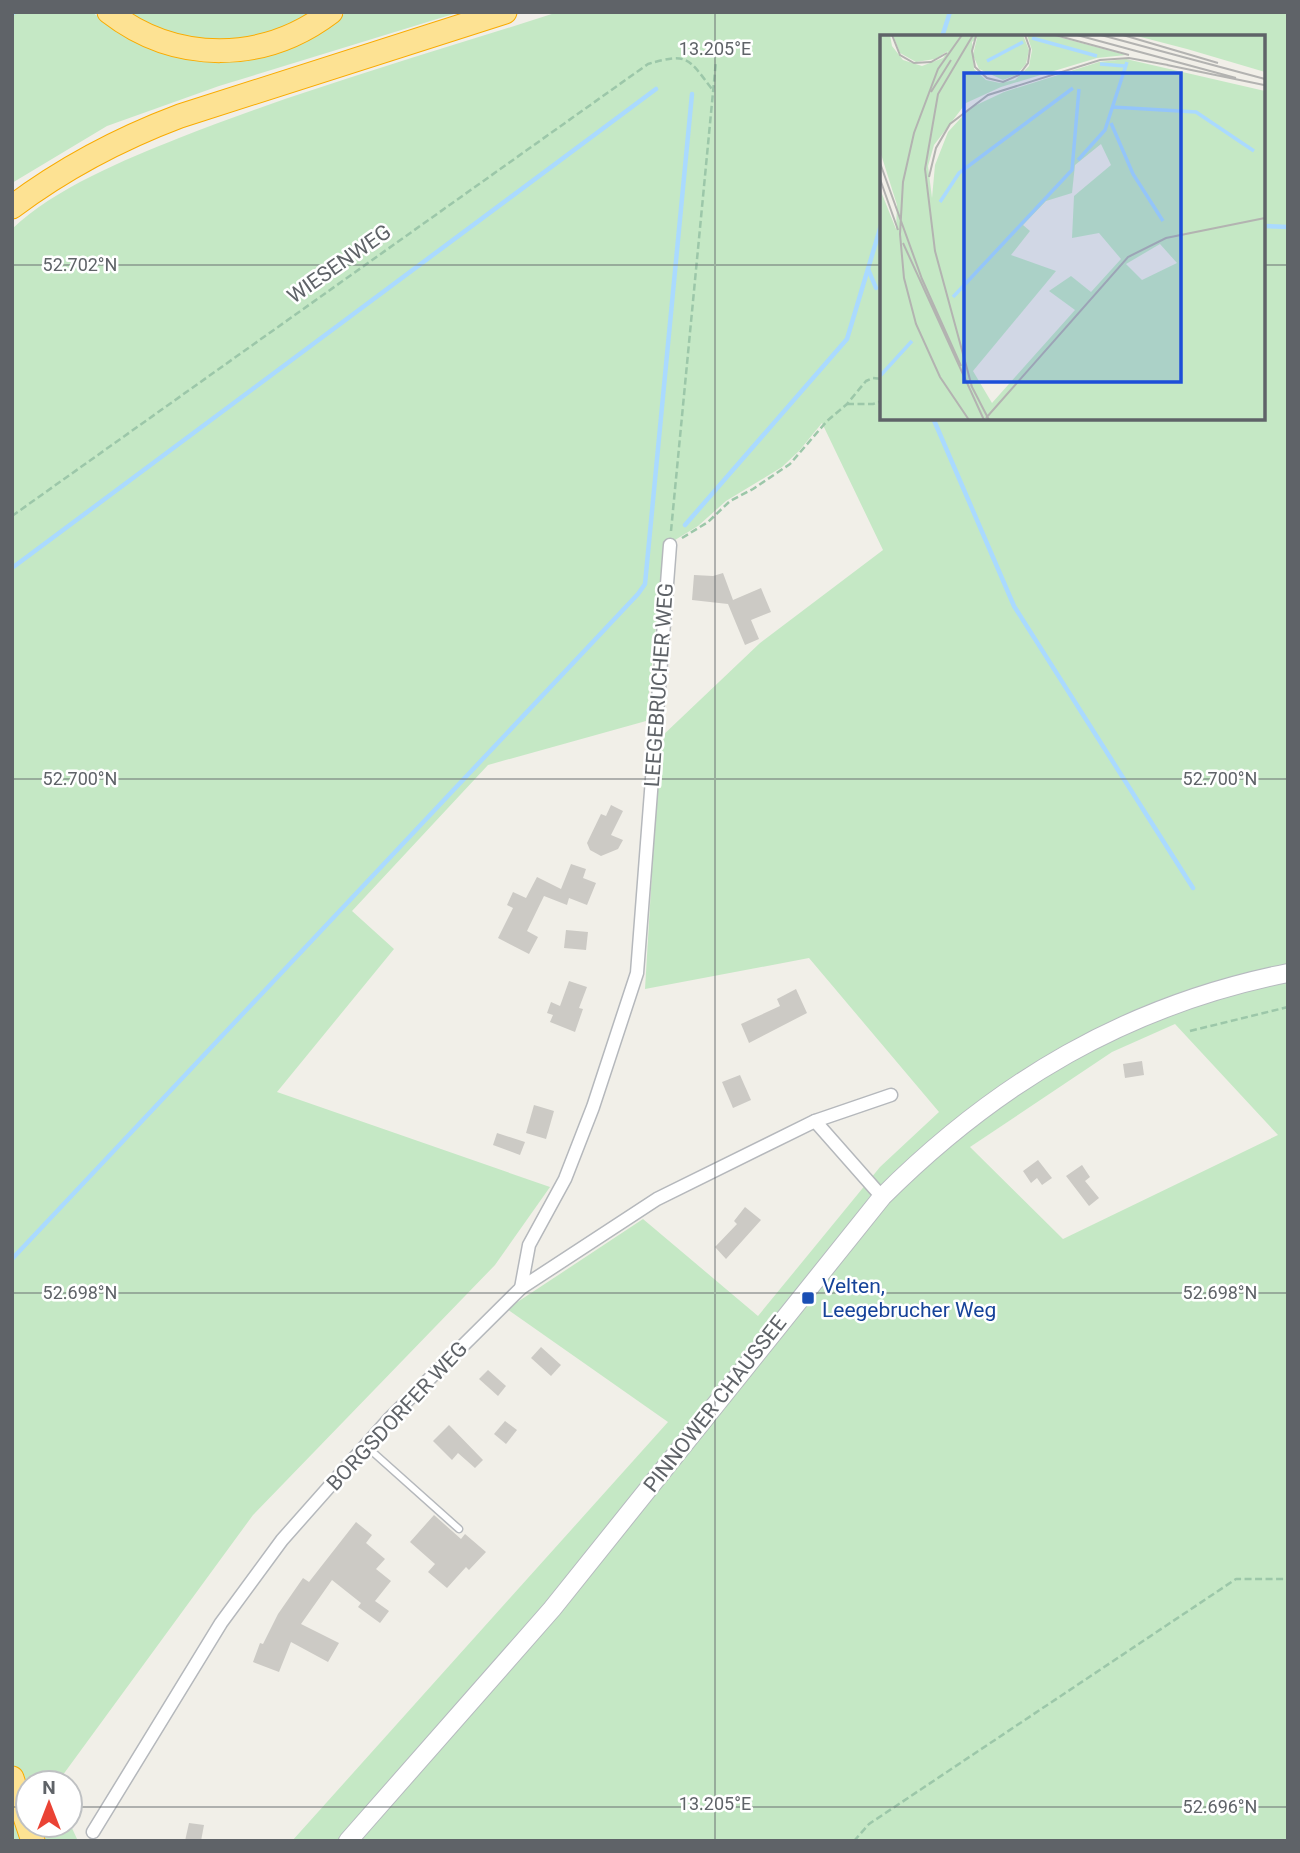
<svg xmlns="http://www.w3.org/2000/svg" width="1300" height="1853" font-family="Roboto,sans-serif">
  <rect width="100%" height="100%" fill="#f1efe8"/>
  <!-- green -->
  <g fill="#c5e8c5" fill-rule="evenodd">
    <polygon points="12,12 92,12 130,40 147,47 181,57 336,22 346,12 460,12 219,86 107,126 12,183"/>
    <path d="M127,12H314C305,17 295,24 285,28C247,44 194,45 156,28C146,24 137,17 127,12Z"/>
    <path d="M558,12H1288V1841H292L668,1422L507,1309L643,1219L758,1316L880,1167L939,1112L809,958L645,989L660,738L760,643L883,550L822,423L799,451L782,467L726,501L698,526L675,540L664,550L646,721L488,765L352,911L394,949L277,1092L550,1187L495,1265L253,1515L57,1783H28V1825L70,1824L78,1841H12V229C55,188 124,160 179,138C303,89 431,53 558,12ZM882,37H1263V418H882ZM1175,1024L1278,1135L1063,1239L970,1147L1112,1052Z"/>
  </g>
  <g fill="none" stroke-linecap="round" stroke-linejoin="round">
    <!-- stream -->
    <g stroke="#aadaff" stroke-width="4.5">
      <polyline points="12,14 15,12"/>
      <polyline points="942,37 950,12"/>
      <polyline points="1263,226 1288,227"/>
      <polyline points="868,269 876,288"/>
      <polyline points="933,418 1014,606 1193,888"/>
      <polyline points="685,525 847,339 882,222"/>
      <polyline points="12,568 656,89"/>
      <polyline points="12,1259 638,594 645,584 692,94"/>
    </g>
  </g>
  <!-- building -->
  <g fill="#cccac5">
    <polygon points="723,573 733,600 761,588 771,612 751,620 759,639 745,645 728,604 692,600 694,575 713,576"/>
    <polygon points="611,805 623,811 611,835 623,840 618,849 601,856 590,850 587,843 601,814 606,816"/>
    <polygon points="571,864 586,869 583,878 596,883 587,905 569,898 567,905 544,896 527,931 538,937 529,954 498,938 513,908 507,905 513,892 526,898 537,877 561,889"/>
    <polygon points="566,930 588,932 586,950 564,948"/>
    <polygon points="569,981 587,987 579,1008 583,1009 575,1032 550,1022 553,1015 547,1013 551,1002 560,1006"/>
    <polygon points="796,989 807,1013 749,1043 741,1024 780,1006 777,999"/>
    <polygon points="1142,1061 1144,1075 1125,1078 1123,1064"/>
    <polygon points="740,1075 751,1100 733,1108 722,1082"/>
    <polygon points="534,1105 554,1111 546,1139 526,1133"/>
    <polygon points="497,1133 525,1142 520,1155 493,1145"/>
    <polygon points="1038,1160 1052,1178 1042,1185 1037,1178 1031,1183 1023,1171"/>
    <polygon points="1082,1165 1090,1177 1085,1181 1099,1198 1089,1206 1066,1176"/>
    <polygon points="745,1207 761,1220 726,1259 715,1247 737,1224 734,1221"/>
    <polygon points="541,1347 561,1365 551,1376 531,1358"/>
    <polygon points="488,1370 506,1386 498,1396 479,1379"/>
    <polygon points="505,1421 517,1430 506,1444 494,1434"/>
    <polygon points="449,1425 483,1460 475,1468 458,1453 452,1460 433,1441"/>
    <polygon points="434,1515 461,1539 465,1534 486,1552 469,1570 466,1567 447,1588 428,1572 435,1564 410,1542"/>
    <polygon points="356,1522 372,1535 366,1543 385,1559 376,1569 391,1581 375,1601 389,1611 380,1623 358,1607 361,1603 332,1580 301,1624 339,1643 328,1662 291,1642 279,1672 253,1662 260,1643 263,1644 278,1614 303,1578 309,1582"/>
    <polygon points="189,1823 204,1825 201,1841 185,1841"/>
  </g>
  <g fill="none" stroke-linecap="round" stroke-linejoin="round">
    <defs>
      <polyline id="lane" points="366,1446 459,1529"/>
      <g id="street">
        <polyline points="815,1121 882,1197"/>
        <polyline points="521,1288 529,1245 565,1179 593,1107 637,973 670,545"/>
        <polyline points="93,1832 221,1623 282,1540 390,1418 521,1288 657,1199 815,1121 891,1095"/>
      </g>
      <path id="secondary" d="M348,1841L552,1609L882,1197C997,1082 1127,1005 1288,973"/>
      <g id="highway">
        <path d="M109,12C176,64 264,63 331,12"/>
        <path d="M12,207C64,168 119,139 180,116L505,12"/>
        <polyline points="12,1778 33,1841"/>
      </g>
    </defs>
    <!-- lane casing -->
    <use href="#lane" stroke="#b5b8bc" stroke-width="9"/>
    <!-- street casing -->
    <use href="#street" stroke="#b5b8bc" stroke-width="15"/>
    <!-- secondary casing -->
    <use href="#secondary" stroke="#b6babf" stroke-width="20"/>
    <!-- highway casing -->
    <use href="#highway" stroke="#f9ab00" stroke-width="25"/>
    <!-- path -->
    <g stroke="#9cc7a9" stroke-width="2.5" stroke-dasharray="7 3.5" stroke-linecap="butt">
      <polyline points="847,404 873,404 882,401"/>
      <path d="M12,516L648,64C688,52 688,58 712,89"/>
      <polyline points="671,531 716,61"/>
      <polyline points="682,538 708,522 730,501 753,489 790,464 827,421 847,404 866,381 873,378 882,379"/>
      <polyline points="1190,1031 1288,1007"/>
      <polyline points="854,1841 869,1824 1236,1579 1288,1579"/>
    </g>
    <!-- lane -->
    <use href="#lane" stroke="#fff" stroke-width="6"/>
    <!-- street -->
    <use href="#street" stroke="#fff" stroke-width="12"/>
    <!-- secondary -->
    <use href="#secondary" stroke="#fff" stroke-width="18"/>
    <!-- highway -->
    <use href="#highway" stroke="#fde293" stroke-width="23"/>
  </g>
  <!-- ticks -->
  <path fill="none" stroke="#5f6368" stroke-width="2" stroke-opacity="0.45" d="M715,12V1841M12,265H882M1263,265H1288M12,779H1288M12,1293H1288M12,1807H28M70,1807H1288"/>
  <!-- markers -->
  <rect fill="#1a4fb4" stroke="#fff" stroke-width="2.5" x="801" y="1291" width="14" height="14" rx="3.5"/>
  <g text-anchor="middle" stroke-width="5" stroke-linejoin="round" paint-order="stroke">
    <!-- street labels -->
    <g font-size="21" fill="#5f6368" stroke="#fff">
      <text transform="translate(339 264) rotate(-35)" y="7">WIESENWEG</text>
      <text transform="translate(659 685) rotate(-86)" y="7">LEEGEBRUCHER WEG</text>
      <text transform="translate(715 1404) rotate(-52)" y="7">PINNOWER CHAUSSEE</text>
      <text transform="translate(397 1416) rotate(-47)" y="7">BORGSDORFER WEG</text>
    </g>
    <!-- transit labels -->
    <g font-size="21" fill="#164399" stroke="#fff" text-anchor="start">
      <text x="822" y="1293">Velten,<tspan x="822" dy="24">Leegebrucher Weg</tspan></text>
    </g>
  </g>
  <!-- overview -->
  <g transform="translate(880 35)">
    <rect width="385" height="385" fill="#f1efe8"/>
    <path d="M0,0H10L12,11L23,25L42,31L63,23L68,16L55,24L36,27L20,18L13,0H143L149,15L146,29L136,40L123,45L99,34L93,20L97,3L92,7L94,34L106,45L120,48L135,45L149,31L152,15L147,0H171L246,20L217,23L121,52L86,68L54,110L48,131L52,163L55,130L68,97L90,73L124,57L219,27L246,24L385,56V385H0V154L16,194L17,170L0,116ZM221,109L231,130L194,161L192,203L219,198L241,224L211,257L191,241L169,256L195,275L112,368L93,336L176,236L131,220L150,196L143,190L166,166L192,158L195,130ZM280,209L297,228L262,245L246,229ZM253,0H385V37L307,14Z" fill="#c5e8c5" fill-rule="evenodd"/>
    <path fill="none" stroke="#aadaff" stroke-width="3.5" d="M152,3L217,21M107,26L143,7M220,29L245,31M232,72L316,77L374,116M231,88L253,139L283,186M198,125L225,95L247,27M60,167L79,138L193,53M73,262L192,135L199,54M0,341L32,306"/>
    <path fill="none" stroke="#b3b3b1" stroke-width="2" d="M12,0L20,20L34,28L51,27L67,18M82,0L58,34L34,98L23,147L20,199L24,243L36,289L60,342L89,385M175,0L249,20M197,0L356,43M221,0L385,44M243,0L338,28M96,1L92,16L95,32L107,43L123,47L139,40L148,28L150,14L145,0M287,30L384,50M51,57L71,25M0,128L42,244L81,331M49,142L56,113L70,89L108,60L220,25L249,23L288,30M0,144L18,195M23,208L104,385M91,350L109,385M92,352L55,216L45,134L58,59L93,0M106,383L248,222L286,203L385,183"/>
    <path fill="#1d4ed8" fill-opacity="0.15" stroke="#1d4ed8" stroke-width="3.5" d="M84,38H301V347H84Z"/>
    <rect width="385" height="385" fill="none" stroke="#5f6368" stroke-width="3.5"/>
  </g>
  <g font-size="18" text-anchor="middle" fill="#5f6368" stroke="#fff" stroke-width="5" stroke-linejoin="round" paint-order="stroke">
    <text x="715" y="55">13.205°E</text>
    <text x="80" y="271">52.702°N</text>
    <text x="80" y="785">52.700°N</text>
    <text x="1220" y="785">52.700°N</text>
    <text x="80" y="1299">52.698°N</text>
    <text x="1220" y="1299">52.698°N</text>
    <text x="715" y="1810">13.205°E</text>
    <text x="1220" y="1813">52.696°N</text>
  </g>
  <!-- border -->
  <rect width="1300" height="1853" fill="none" stroke="#5f6368" stroke-width="28"/>
  <!-- north arrow -->
  <g transform="translate(49 1804)"><circle r="33" fill="#ffffff" stroke="#bfc1c3" stroke-width="2"/>
  <path d="M0-5L12 26L0 18L-12 26Z" fill="#ea4335"/>
  <text y="-10" font-size="19" font-weight="bold" text-anchor="middle" fill="#5f6368">N</text>
  </g>
</svg>
